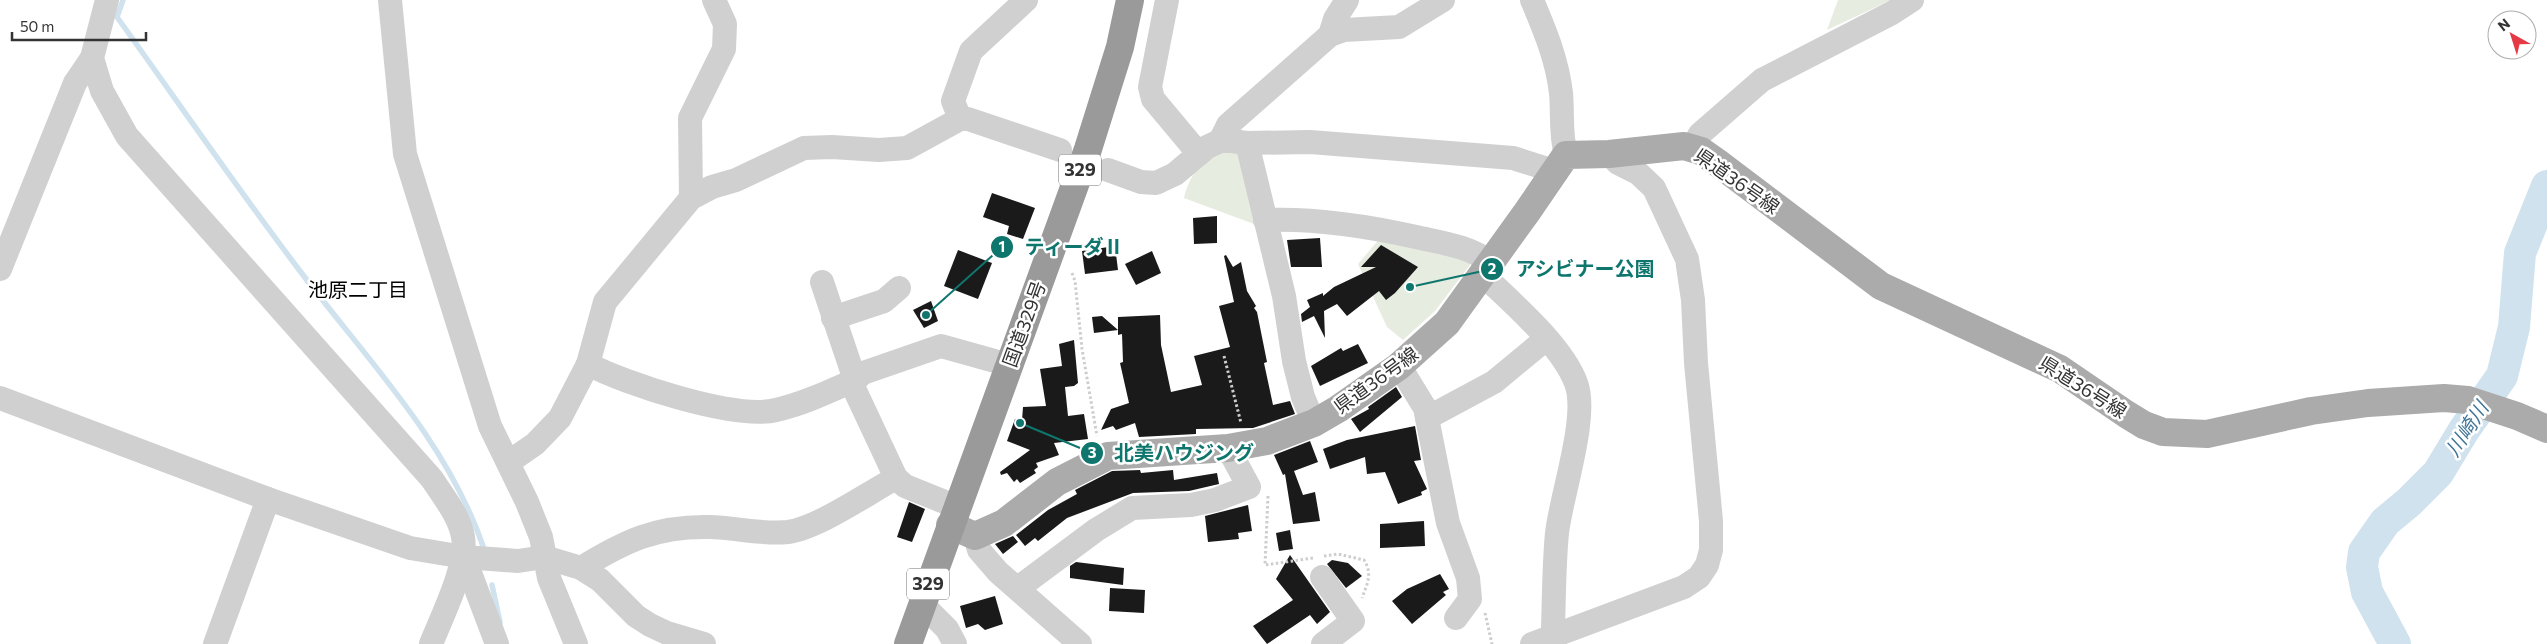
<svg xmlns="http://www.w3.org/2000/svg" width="2547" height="644" font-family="Commissioner,'Noto Sans JP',sans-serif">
  <rect width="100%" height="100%" fill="#fff"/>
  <!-- green -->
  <g fill="#e6ecdf">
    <polygon points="1838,0 1891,0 1827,30"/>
    <path d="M1239,149L1262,227L1184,198C1187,184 1196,166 1208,157C1215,152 1230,151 1239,149Z"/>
    <polygon points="1382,236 1473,261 1435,311 1403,340 1387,327 1358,264"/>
  </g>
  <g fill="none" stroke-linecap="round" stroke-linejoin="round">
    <!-- stream -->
    <g stroke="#cfe2ee" stroke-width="5.5">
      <path d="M123,0L117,17C178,102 237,188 300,271C367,360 446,439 483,546"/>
      <polyline points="492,585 500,622"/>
    </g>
    <!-- river -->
    <polyline stroke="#cfe2ee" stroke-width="32" points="2395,644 2367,592 2362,567 2364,552 2385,522 2409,502 2438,473 2464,430 2502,376 2514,327 2520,253 2547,186"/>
  </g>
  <!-- building -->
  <g fill="#1a1a1a">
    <polygon points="992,193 1035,208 1023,239 1007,234 1009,226 983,217"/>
    <polygon points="1217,216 1217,243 1194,244 1193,218"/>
    <polygon points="1320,238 1322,267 1291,267 1287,240"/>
    <polygon points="1381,245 1418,267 1395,293 1386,300 1379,291 1347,316 1337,304 1324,311 1325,338 1314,316 1302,322 1301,314 1310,307 1307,300 1323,293 1323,296 1334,287 1376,267 1361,267"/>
    <polygon points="1115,246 1118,270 1085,274 1082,251"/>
    <polygon points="958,250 992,263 978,299 944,286"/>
    <polygon points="1152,251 1161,273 1136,285 1125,264"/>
    <polygon points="1226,255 1233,267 1241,262 1247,291 1256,306 1254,308 1257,312 1267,362 1264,363 1273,405 1290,401 1295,414 1253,428 1196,429 1196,434 1139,437 1135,423 1116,430 1113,426 1101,430 1111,409 1129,403 1120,363 1123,362 1122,334 1118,335 1118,330 1094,333 1092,317 1102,316 1118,330 1118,317 1160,315 1161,345 1171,392 1202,385 1194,356 1230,347 1219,306 1234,302 1224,256"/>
    <polygon points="931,301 938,321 924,328 913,310"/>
    <polygon points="1074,340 1078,383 1074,386 1065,387 1068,416 1084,414 1088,439 1054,443 1059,455 1036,463 1038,467 1034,470 1036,473 1020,483 1017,479 1014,482 1007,473 1001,475 1000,472 1030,450 1007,441 1015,419 1022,420 1023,407 1046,406 1040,369 1062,366 1059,344"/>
    <polygon points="1358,344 1368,363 1320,386 1311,366 1341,348 1343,351"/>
    <polygon points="1396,387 1402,397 1360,432 1351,419 1369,409 1368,407"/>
    <polygon points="1415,426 1421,460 1414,461 1427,489 1421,492 1422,495 1398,504 1385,472 1367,474 1365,457 1330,469 1323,449 1347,440"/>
    <polygon points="1310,441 1318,462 1294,471 1303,495 1315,492 1320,521 1293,524 1285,474 1283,475 1274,455"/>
    <polygon points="1140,470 1141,473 1173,470 1174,480 1217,473 1219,484 1189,491 1133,493 1067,518 1038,541 1035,538 1025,546 1016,535 1048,510 1077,494 1075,490 1112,471"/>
    <polygon points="909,502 925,509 912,542 897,537"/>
    <polygon points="1248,505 1252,531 1238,533 1239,539 1208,542 1205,516"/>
    <polygon points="1424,521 1425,546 1380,548 1380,524"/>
    <polygon points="1290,530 1293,549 1279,551 1276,533"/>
    <polygon points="1013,536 1018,542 1003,554 995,544"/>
    <polygon points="1290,555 1330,612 1317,624 1310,615 1267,644 1253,626 1293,600 1276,579"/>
    <polygon points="1332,560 1348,563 1362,576 1346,588 1327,564"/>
    <polygon points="1076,562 1124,568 1123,585 1070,578 1070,566"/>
    <polygon points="1440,574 1449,589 1443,592 1446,595 1412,624 1392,601 1407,589"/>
    <polygon points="1110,588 1145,590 1144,613 1109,611"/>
    <polygon points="995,596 1003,624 985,630 978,624 966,628 960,606"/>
  </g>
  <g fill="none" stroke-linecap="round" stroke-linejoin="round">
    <!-- path -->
    <g stroke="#cdcdcd" stroke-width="3" stroke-dasharray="2.5 2.5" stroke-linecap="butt">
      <polyline points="1072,273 1075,281 1082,349 1097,436"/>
      <polyline points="1224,356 1241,423"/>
      <polyline points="1268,496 1265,565 1313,558"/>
      <path d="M1324,556L1338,554L1364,560C1373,574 1367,584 1362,598"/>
      <polyline points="1485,613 1492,644"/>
    </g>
    <!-- minor -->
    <g stroke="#d0d0d0" stroke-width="24">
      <path d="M107,0L92,58L102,91L127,136L432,479C443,496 460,517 463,537C468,565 442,616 431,644"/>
      <polyline points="390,0 405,154 490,426 527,502 541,537 549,578 576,644"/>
      <polyline points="1167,0 1150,87 1153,99 1199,154"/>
      <path d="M1532,0C1545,31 1557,59 1561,93C1563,114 1560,134 1566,155"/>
      <polyline points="1330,35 1344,30 1399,27 1443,0"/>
      <polyline points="960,119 953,101 971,51 1026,0"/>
      <polyline points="1220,141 1228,125 1330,35 1335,19 1347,0"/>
      <polyline points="1247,143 1284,296 1294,361 1303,397 1314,423"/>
      <polyline points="1692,148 1700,134 1762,80 1892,13 1912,0"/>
      <polyline points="1108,170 1141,182 1156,183 1175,174 1207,147 1220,141 1231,141 1247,143 1310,142 1513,158 1554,171"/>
      <polyline points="691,198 690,118 724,49 725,24 714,0"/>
      <path d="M1265,220C1316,218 1367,226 1416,237C1443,243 1469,246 1491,263"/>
      <polyline points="0,269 75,83 92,58"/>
      <path d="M1482,274C1511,302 1562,345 1576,383C1589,416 1561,496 1557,533C1554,564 1554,596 1553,628L1555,634"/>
      <polyline points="822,282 855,380"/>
      <polyline points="833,318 884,301 899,288"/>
      <path d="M588,364C625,384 736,420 776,410C803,404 830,391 855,380L863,373L941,346L1009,365"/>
      <polyline points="1398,367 1403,372 1425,408 1448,523 1468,578 1470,599 1456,618"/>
      <polyline points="851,382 896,478 905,486 957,507"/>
      <polyline points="0,398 268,499 410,548 464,557 518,561 544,557 581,568 600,580 636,616 650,625 667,633 704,644"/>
      <polyline points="1427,418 1494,382 1546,339"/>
      <polyline points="509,462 535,444 560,418 588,364 605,302 691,198 712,187 736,180 804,148 832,147 879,150 907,148 960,119 968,119 1060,150"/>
      <polyline points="975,536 979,550 998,572 1080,644"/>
      <polyline points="464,557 497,644"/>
      <path d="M581,568C625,541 656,526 709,527C735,527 760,535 788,532C818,528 868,493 896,478"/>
      <polyline points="1322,577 1353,621 1323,644"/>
      <polyline points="1018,588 1096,530 1132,508 1191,505 1215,500 1249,487 1228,448"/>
      <polyline points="921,603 947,629 955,644"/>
      <polyline points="215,644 268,499"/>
      <polyline points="1532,644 1684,587 1699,577 1707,565 1711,550 1711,521 1696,363 1693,300 1687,259 1654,188 1638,173 1618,163 1609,154"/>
    </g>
    <!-- major -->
    <polyline stroke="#ababab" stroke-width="28" points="950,525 975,536 1004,523 1057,482 1108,456 1228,448 1267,441 1314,423 1338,409 1398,367 1447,323 1527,212 1566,155 1609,154 1684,146 1701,151 1718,163 1881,286 2060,369 2126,414 2144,425 2163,432 2207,434 2311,411 2368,403 2444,398 2468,400 2517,416 2547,429"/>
    <!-- highway -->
    <polyline stroke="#9a9a9a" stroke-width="28" points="908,644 1088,149 1120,47 1130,0"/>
  </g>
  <g text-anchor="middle" stroke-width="5" stroke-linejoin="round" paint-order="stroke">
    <!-- shield labels -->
    <g fill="#fff" stroke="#707070" stroke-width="1">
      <rect x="1059" y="154.5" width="42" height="31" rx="4"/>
      <rect x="907" y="568.5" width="42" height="31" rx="4"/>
    </g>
    <g font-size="18" font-weight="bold" fill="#333">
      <text x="1080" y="176">329</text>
      <text x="928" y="590">329</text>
    </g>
    <!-- street labels -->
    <g font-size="19" fill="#333" stroke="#fff">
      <text transform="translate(1737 181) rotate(35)" y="7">県道36号線</text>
      <text transform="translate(1024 324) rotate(-70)" y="7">国道329号</text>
      <text transform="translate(1376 380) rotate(-36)" y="7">県道36号線</text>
      <text transform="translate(2083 387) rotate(32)" y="7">県道36号線</text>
    </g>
    <!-- neighbourhood labels -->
    <g font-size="20" fill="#000" stroke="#fff">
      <text x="358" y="297">池原二丁目</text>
    </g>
    <!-- water labels -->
    <g font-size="20" font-style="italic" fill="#3f7597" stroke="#fff">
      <text transform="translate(2467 429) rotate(-57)" y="7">川崎川</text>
    </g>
  </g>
  <!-- callouts -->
  <path fill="none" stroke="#0f766e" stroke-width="2" d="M926 315L1002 247M1410 287L1492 269M1020 423L1092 453"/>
  <g fill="#0f766e" stroke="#fff" stroke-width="2">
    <circle cx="926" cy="315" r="5"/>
    <circle cx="1410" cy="287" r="5"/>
    <circle cx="1020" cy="423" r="5"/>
    <circle cx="1002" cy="247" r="12"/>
    <circle cx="1492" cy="269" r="12"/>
    <circle cx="1092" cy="453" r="12"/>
  </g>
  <g font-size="15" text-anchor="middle" font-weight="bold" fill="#fff">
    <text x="1002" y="252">1</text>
    <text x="1492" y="274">2</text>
    <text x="1092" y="458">3</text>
  </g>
  <g font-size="20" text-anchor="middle" font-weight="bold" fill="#0f766e" stroke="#fff" stroke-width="5" stroke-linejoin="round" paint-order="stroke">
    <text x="1074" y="254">ティーダⅡ</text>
    <text x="1585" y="276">アシビナー公園</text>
    <text x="1184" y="460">北美ハウジング</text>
  </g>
  <!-- north arrow -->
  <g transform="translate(2512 35) rotate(321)"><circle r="24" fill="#ffffff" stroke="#adadad"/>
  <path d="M0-4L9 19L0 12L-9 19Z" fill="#e63946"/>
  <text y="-8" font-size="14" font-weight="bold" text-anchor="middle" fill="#333333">N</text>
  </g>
  <!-- scale -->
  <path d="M12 32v8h134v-8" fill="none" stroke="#333333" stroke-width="2.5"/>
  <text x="20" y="32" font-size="15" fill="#333333" stroke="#ffffff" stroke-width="4" paint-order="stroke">50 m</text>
</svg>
